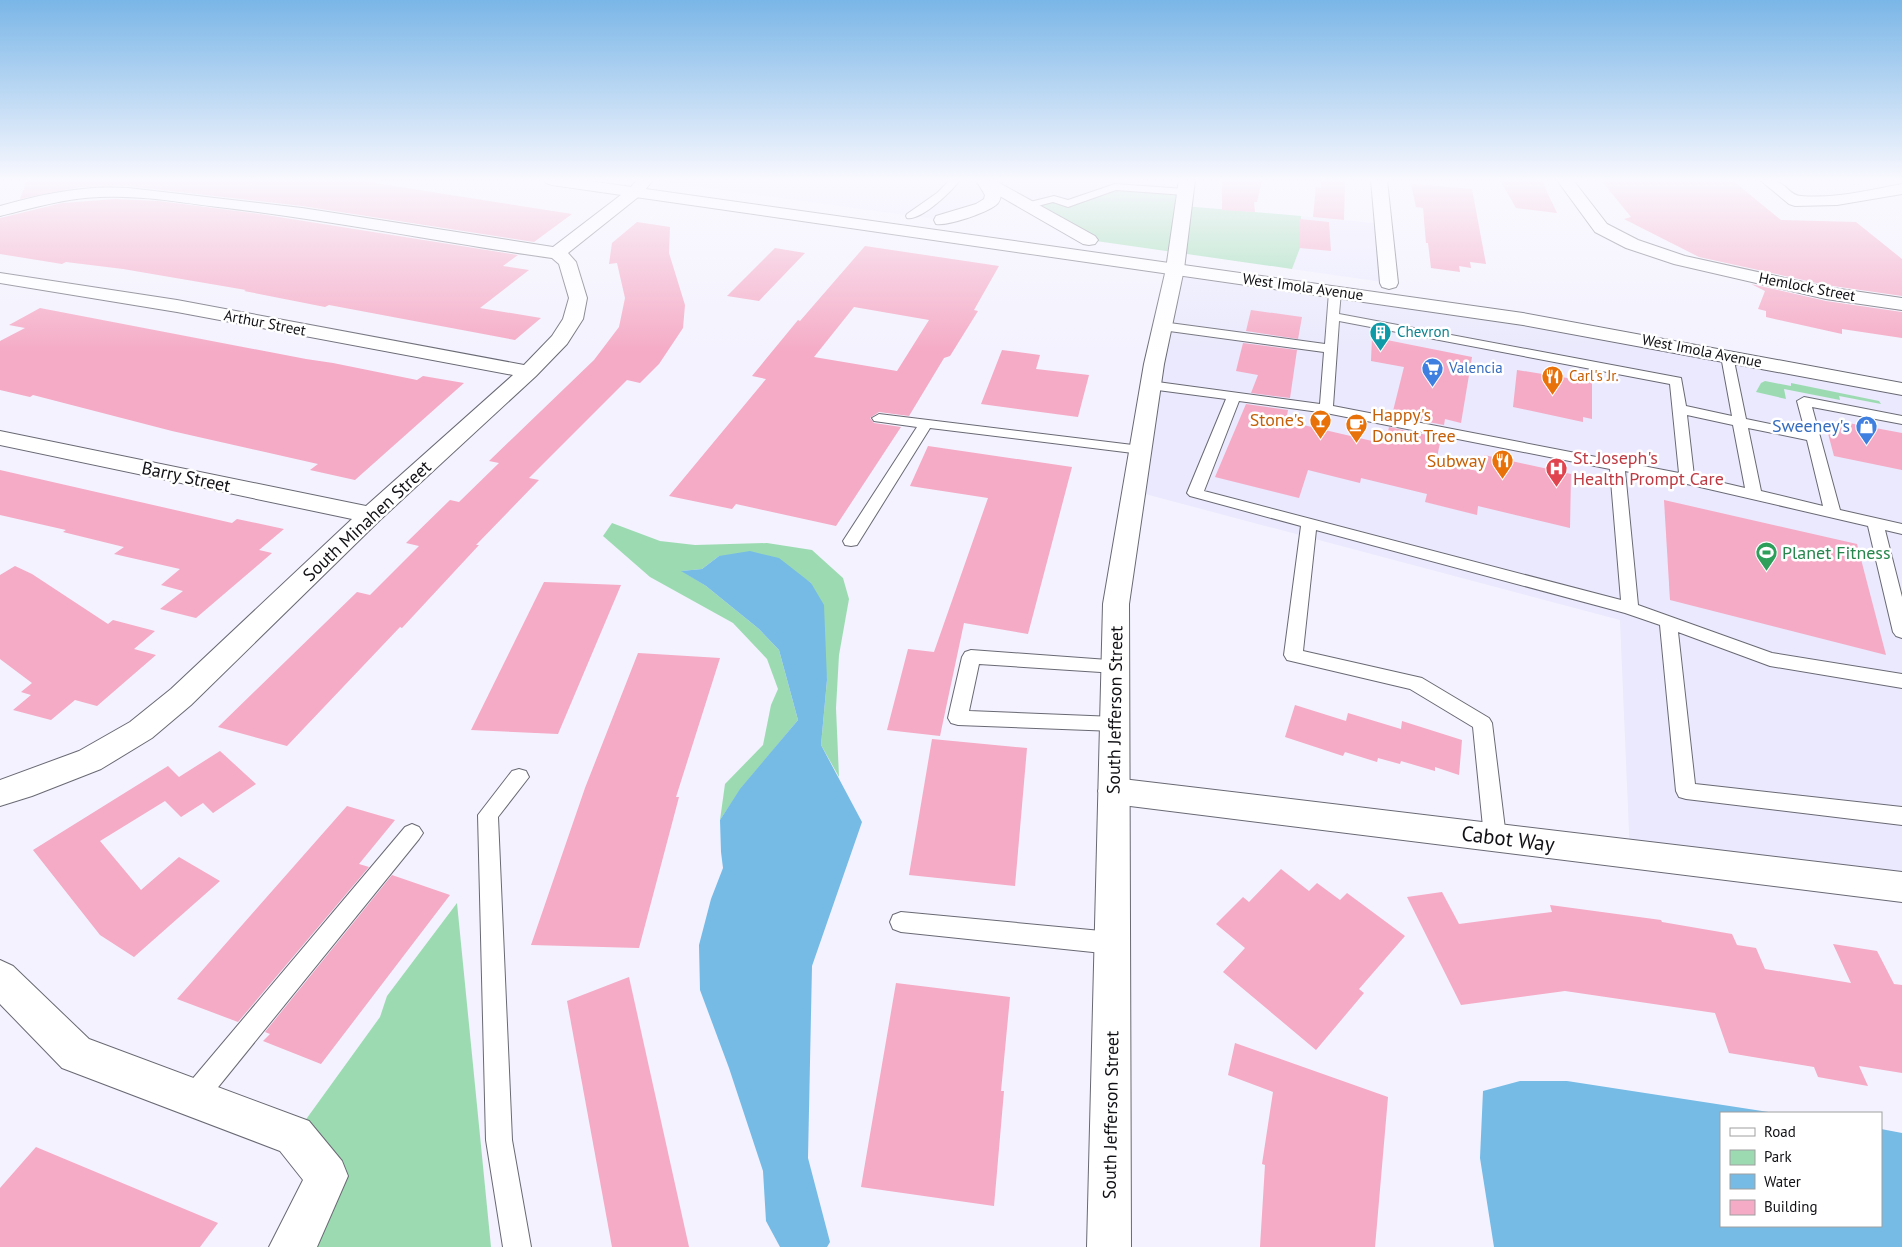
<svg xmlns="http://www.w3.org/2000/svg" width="1902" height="1247" font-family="'PT Sans',sans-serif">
  <rect width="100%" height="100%" fill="#f3f2fe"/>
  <!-- built -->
  <g fill="#eae9fd">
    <polygon points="649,180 983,180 993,195 992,201 942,220"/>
    <polygon points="996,180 1111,180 1186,187 1068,204 1030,205 987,181"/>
    <polygon points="1301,216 1384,224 1389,283 1292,269 1300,248"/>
    <polygon points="1175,269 1335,292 1902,389 1902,887 1630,854 1620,620 1134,491"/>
  </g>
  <!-- green -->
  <g fill="#9cdbb2">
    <polygon points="1115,187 1185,192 1184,206 1301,216 1300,248 1292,269 1089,240 1030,205 1054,199 1068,204"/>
    <polygon points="1765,381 1791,386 1791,383 1879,401 1881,404 1839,396 1840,400 1784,389 1786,399 1756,392 1761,383"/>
    <polygon points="612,523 660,541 695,545 767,543 812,550 843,578 849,599 839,655 836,708 839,777 821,745 827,680 811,583 796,573 719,556 702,569 682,571 706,586 759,629 779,650 798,720 740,790 720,820 725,784 763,745 771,705 778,689 767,659 733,623 650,577 603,536"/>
    <polygon points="457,903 491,1247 318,1247 301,1232 327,1176 294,1136 380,1017 387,996"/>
  </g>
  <!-- water -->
  <g fill="#76bae6">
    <polygon points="750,551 779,558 811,583 824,605 827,680 821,745 862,822 812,966 808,1158 830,1242 827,1247 780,1247 766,1221 763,1171 729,1068 700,990 699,945 711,899 723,868 721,852 720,820 740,789 798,720 779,650 759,629 706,586 681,571 702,569 719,556"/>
    <polygon points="1520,1081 1567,1081 1775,1113 1721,1113 1721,1226 1881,1226 1881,1129 1902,1133 1902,1247 1494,1247 1480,1158 1483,1091"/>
  </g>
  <!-- building -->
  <g fill="#f5aac5" fill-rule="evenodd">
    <polygon points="27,180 355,180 572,214 534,242 302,206 128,186 79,187 20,199"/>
    <polygon points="1222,180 1262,180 1257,202 1254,202 1255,212 1222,210"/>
    <polygon points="1321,180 1345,180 1344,220 1313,217 1316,187 1321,188"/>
    <polygon points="1500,180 1542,181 1557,213 1516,208"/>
    <polygon points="1601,180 1732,180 1781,220 1856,222 1902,259 1902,296 1826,285 1699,257 1624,219 1631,217"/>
    <polygon points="1411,184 1472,189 1486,264 1470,262 1471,268 1459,266 1460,272 1431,268 1428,243 1426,243 1423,208 1416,207"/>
    <polygon points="115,199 159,201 260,214 518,255 503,266 529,270 480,308 541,318 515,340 329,305 325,307 244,291 246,290 123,269 66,262 62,264 0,254 0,218 62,203"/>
    <polygon points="1300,219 1329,222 1331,251 1300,248"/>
    <polygon points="637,222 670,227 669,253 685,305 683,328 659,364 640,383 627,380 529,478 539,480 476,545 479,545 402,628 400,627 287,746 218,727 357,592 370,595 419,546 406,543 450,500 459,502 499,463 489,461 594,360 619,327 625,298 617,263 609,264 612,243"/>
    <path d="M865,246L999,266L974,310L978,311L950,356L944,358L909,416L879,412L870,418L874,423L901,427L836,526L736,504L732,509L669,496L766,379L752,376L798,320L800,321ZM854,307L929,320L897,371L814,357Z"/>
    <polygon points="775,248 805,253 759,301 727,296"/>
    <polygon points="1751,284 1826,301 1902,312 1902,338 1842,329 1842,334 1766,317 1766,311 1758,309 1765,291"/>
    <polygon points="40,308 306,359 333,363 417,380 423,376 464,383 355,480 310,470 318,464 172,431 33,395 30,397 0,390 0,341 25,328 9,325"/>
    <polygon points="1251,310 1302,317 1298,339 1246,331"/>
    <polygon points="1372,337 1472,357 1461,423 1445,419 1444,425 1392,415 1404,367 1371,361"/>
    <polygon points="1243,343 1297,350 1290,398 1251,393 1258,375 1236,371"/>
    <polygon points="1002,350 1040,355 1036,369 1089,375 1078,417 981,404"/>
    <polygon points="1517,370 1592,382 1592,419 1583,417 1583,422 1513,407"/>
    <polygon points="1246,404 1288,410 1286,421 1385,444 1389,427 1441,438 1436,462 1482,472 1484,455 1571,474 1570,528 1478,506 1477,515 1425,502 1427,494 1361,478 1360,483 1308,470 1299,498 1215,477"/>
    <polygon points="1843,422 1902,433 1902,470 1834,456 1826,426"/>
    <polygon points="928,446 1072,467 1028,634 964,623 940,736 887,730 908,649 934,652 988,498 910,486"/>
    <polygon points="0,470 232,523 237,519 284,529 259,550 272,553 196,618 160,609 183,591 161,585 180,569 114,554 124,547 63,532 66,530 0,515"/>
    <polygon points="1664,500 1857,544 1886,655 1670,600"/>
    <polygon points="15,566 32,574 108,624 113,620 155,631 134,649 156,655 97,706 75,700 51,720 13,710 31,695 21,692 32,683 0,659 0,575"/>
    <polygon points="544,582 621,585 558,734 471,730"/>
    <polygon points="638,653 720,658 676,797 679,797 639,948 531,945 585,788"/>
    <polygon points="1295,705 1346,721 1348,713 1401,729 1402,721 1462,740 1459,775 1435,767 1435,771 1401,761 1400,764 1378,758 1377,762 1345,752 1343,756 1285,737"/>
    <polygon points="932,739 1027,748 1015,886 909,875"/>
    <polygon points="220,751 256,784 213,813 203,803 181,817 165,801 100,841 141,890 179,857 220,881 134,957 100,935 33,850 168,766 179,777"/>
    <polygon points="347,806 395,820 359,864 369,867 238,1022 177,999"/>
    <polygon points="1281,869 1309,891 1317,883 1340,900 1347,893 1405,936 1359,989 1364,993 1316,1050 1223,972 1245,948 1216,924 1243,897 1249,902"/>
    <polygon points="392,875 450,895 321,1064 263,1041 270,1034 265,1032"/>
    <polygon points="1442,892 1459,924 1552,912 1550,905 1661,920 1662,922 1732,934 1737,945 1756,948 1765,969 1851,983 1833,944 1877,951 1894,984 1902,985 1902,1073 1859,1066 1868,1086 1818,1077 1814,1067 1729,1053 1715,1013 1565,991 1461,1005 1407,897"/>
    <polygon points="629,977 689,1247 612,1247 567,1001"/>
    <polygon points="896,983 1010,997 1001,1091 1004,1091 994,1206 861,1187"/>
    <polygon points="1235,1043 1388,1097 1375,1247 1260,1247 1265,1165 1262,1164 1273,1092 1228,1075"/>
    <polygon points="36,1147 218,1223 200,1247 0,1247 0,1188"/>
  </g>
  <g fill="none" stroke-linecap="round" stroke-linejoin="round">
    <defs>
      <g id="lane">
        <path d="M950,180H960C952,191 921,221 907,218L906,216L907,214L937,193Z"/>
        <polygon points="1115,184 1185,189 1190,192 1185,195 1116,190 1068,207 1053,202 1030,208 1025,205 1026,203 1054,196 1068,200"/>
        <path d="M1335,288L1341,292L1339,314L1681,378L1686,406L1732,416L1721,356L1727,352L1733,356L1746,419L1805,431L1797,401L1804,397L1902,416V424L1812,407L1840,510L1902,524V534L1885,530L1902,597V638L1896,636L1893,632L1868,526L1687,484L1625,471L1638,605L1772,653L1902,674V688L1770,666L1678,632L1695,784L1902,807V825L1686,799L1679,797L1676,791L1660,625L1625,613L1316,530L1303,651L1422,678L1489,718L1492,723L1506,837L1502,843L1495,846L1488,843L1484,837L1473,727L1410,689L1287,660L1284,655L1301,526L1190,496L1187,493L1226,399L1150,389L1143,385L1150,381L1320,404L1324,352L1162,330L1156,326L1162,322L1325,344L1329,292ZM1339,321L1670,384L1679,473L1333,406ZM1239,401L1326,413L1610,469L1621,600L1204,491ZM1687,415L1733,425L1745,488L1694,476ZM1748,428L1807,440L1823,506L1761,491Z"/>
        <polygon points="879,414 1141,446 1146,447 1148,450 1146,453 1141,454 930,428 857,545 851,546 845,545 843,541 917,427 874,421 872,418"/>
        <polygon points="971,650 1122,661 1125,666 1122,671 1116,673 979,664 969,711 1115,717 1122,719 1125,724 1122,729 1115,731 958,725 951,723 948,718 962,657 965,652"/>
        <polygon points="519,769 526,771 529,777 498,817 512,1140 531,1247 503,1247 486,1140 478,815 512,771"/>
        <polygon points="412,824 419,827 423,833 419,839 202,1107 193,1111 184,1107 180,1098 184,1089 405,827"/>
        <polygon points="901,912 1112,932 1120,935 1123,943 1120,951 1112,954 901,932 893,929 890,922 893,915"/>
      </g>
      <g id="street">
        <path d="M637,180H653L642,194L568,253L576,262L587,298L583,319L567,344L536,376L380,520L191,705L152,738L101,769L32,796L0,806V780L79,751L130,722L171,689L352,519L0,445V431L366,506L513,375L177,312L0,283V273L177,300L524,365L552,336L563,319L569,298L559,264L552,258C440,242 330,220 218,207C179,202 139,195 100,197C66,198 33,208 0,216V206C42,194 84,185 128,188L302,208L553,247L630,188Z"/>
        <polygon points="975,180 994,180 1095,236 1098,240 1095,244 1089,245 1083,244 977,183"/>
        <polygon points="1371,180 1387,180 1398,283 1396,287 1389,289 1382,287 1380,283"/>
        <polygon points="1557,180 1573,180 1607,224 1638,240 1685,256 1826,287 1902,298 1902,310 1826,299 1674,264 1626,248 1595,232"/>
        <path d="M1760,180C1787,177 1786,195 1801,196C1835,199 1869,190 1902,184V194L1837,205L1795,206L1789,204Z"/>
        <polygon points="1114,778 1902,872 1902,902 1114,804 1103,800 1098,791 1103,782"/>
        <polygon points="0,960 13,966 89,1039 309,1121 342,1161 348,1176 317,1247 269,1247 303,1180 280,1151 62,1068 0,1004"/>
      </g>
      <polygon id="secondary" points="1179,180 1195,180 1184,269 1164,364 1129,604 1131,1247 1087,1247 1103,604 1144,364 1166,269"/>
      <g id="primary">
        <polygon points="544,180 582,180 1523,313 1902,383 1902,395 1523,325 552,185 546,183"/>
        <path d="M976,180H992L1001,195C1000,199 1000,202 996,205C986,213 948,226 936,224L934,220L936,216L976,204L984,199L985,195Z"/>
      </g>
    </defs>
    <!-- lane casing -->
    <use href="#lane" stroke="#696974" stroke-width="2"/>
    <!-- street casing -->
    <use href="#street" stroke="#696974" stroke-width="2"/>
    <!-- secondary casing -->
    <use href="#secondary" stroke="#696974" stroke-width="2"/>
    <!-- primary casing -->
    <use href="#primary" stroke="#696974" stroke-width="2"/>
    <!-- lane -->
    <use href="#lane" fill="#fff" fill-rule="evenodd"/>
    <!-- street -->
    <use href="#street" fill="#fff" fill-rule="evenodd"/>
    <!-- secondary -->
    <use href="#secondary" fill="#fff" fill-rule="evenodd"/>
    <!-- primary -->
    <use href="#primary" fill="#fff" fill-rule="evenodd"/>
  </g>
  <!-- sky -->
  <linearGradient id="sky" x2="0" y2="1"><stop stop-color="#7ab6e7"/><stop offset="0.51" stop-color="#faf9ff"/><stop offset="1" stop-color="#faf9ff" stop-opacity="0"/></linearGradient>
  <rect width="1902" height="354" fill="url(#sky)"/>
  <!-- icons -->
  <defs>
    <symbol id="building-pin" viewBox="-11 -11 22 30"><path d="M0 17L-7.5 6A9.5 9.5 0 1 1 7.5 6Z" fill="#0f9aa8" stroke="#fff"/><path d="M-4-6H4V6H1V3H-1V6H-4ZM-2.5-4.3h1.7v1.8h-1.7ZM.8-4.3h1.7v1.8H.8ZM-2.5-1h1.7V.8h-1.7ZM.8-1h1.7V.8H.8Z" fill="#fff"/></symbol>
    <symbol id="supermarket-pin" viewBox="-11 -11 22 30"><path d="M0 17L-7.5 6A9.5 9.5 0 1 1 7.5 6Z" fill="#3f7fe0" stroke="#fff"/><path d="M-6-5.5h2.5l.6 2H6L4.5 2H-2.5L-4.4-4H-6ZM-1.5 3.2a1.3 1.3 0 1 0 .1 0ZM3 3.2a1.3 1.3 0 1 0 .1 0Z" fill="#fff"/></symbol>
    <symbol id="restaurant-pin" viewBox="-11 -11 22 30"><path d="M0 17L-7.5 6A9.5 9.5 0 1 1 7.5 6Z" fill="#e8710a" stroke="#fff"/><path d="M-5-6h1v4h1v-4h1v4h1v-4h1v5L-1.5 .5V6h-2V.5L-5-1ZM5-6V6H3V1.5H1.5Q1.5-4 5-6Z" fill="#fff"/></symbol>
    <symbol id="bar-pin" viewBox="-11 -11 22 30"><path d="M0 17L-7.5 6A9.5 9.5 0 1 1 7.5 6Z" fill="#e8710a" stroke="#fff"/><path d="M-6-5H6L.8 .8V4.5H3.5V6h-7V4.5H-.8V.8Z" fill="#fff"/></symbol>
    <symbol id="cafe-pin" viewBox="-11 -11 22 30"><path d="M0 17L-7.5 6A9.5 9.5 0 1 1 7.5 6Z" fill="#e8710a" stroke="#fff"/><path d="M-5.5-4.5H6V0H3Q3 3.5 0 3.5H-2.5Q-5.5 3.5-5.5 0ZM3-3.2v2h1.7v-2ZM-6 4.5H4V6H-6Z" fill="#fff"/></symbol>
    <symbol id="shop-pin" viewBox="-11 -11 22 30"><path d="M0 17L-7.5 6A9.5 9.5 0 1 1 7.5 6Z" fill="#3f7fe0" stroke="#fff"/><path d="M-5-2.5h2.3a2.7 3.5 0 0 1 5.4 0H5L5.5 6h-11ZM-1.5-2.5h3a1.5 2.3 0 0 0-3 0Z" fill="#fff"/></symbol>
    <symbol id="hospital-pin" viewBox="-11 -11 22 30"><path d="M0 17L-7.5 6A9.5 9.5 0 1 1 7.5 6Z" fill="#e0444e" stroke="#fff"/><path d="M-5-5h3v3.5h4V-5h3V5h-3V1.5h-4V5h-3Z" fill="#fff"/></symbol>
    <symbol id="stadium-pin" viewBox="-11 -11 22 30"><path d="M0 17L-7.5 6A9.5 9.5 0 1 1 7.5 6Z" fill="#2e9e5b" stroke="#fff"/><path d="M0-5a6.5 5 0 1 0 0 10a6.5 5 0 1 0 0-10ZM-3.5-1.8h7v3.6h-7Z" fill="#fff"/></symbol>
  </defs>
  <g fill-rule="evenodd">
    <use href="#building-pin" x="1368" y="320" width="25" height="34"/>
    <use href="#supermarket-pin" x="1420" y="356" width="25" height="34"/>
    <use href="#restaurant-pin" x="1540" y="364" width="25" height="34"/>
    <use href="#bar-pin" x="1308" y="408" width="25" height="34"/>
    <use href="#cafe-pin" x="1344" y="412" width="25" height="34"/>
    <use href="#shop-pin" x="1854" y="414" width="25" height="34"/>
    <use href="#restaurant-pin" x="1490" y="448" width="25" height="34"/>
    <use href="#hospital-pin" x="1544" y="456" width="25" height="34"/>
    <use href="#stadium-pin" x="1754" y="540" width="25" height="34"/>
  </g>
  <g text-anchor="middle" stroke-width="5" stroke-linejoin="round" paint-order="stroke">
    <!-- far-street labels -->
    <g font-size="15" fill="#111115" stroke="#fff">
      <text transform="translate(1303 287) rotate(8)" y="5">West Imola Avenue</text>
      <text transform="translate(1807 287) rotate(11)" y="5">Hemlock Street</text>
      <text transform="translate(265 323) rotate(11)" y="5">Arthur Street</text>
      <text transform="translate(1702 351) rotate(11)" y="5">West Imola Avenue</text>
    </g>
    <!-- far-culture labels -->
    <g font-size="15" fill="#0d838f" stroke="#fff" text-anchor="start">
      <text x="1397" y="337">Chevron</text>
    </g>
    <!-- far-shop labels -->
    <g font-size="15" fill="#366cbe" stroke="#fff" text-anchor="start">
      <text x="1449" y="373">Valencia</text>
    </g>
    <!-- far-food labels -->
    <g font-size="15" fill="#c56008" stroke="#fff" text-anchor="start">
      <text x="1569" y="381">Carl's Jr.</text>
    </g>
    <!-- food labels -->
    <g font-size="18" fill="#c56008" stroke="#fff" text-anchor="end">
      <text x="1372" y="421" text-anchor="start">Happy's<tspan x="1372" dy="21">Donut Tree</tspan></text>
      <text x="1304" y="426">Stone's</text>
      <text x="1486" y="467">Subway</text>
    </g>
    <!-- shop labels -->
    <g font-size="18" fill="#366cbe" stroke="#fff" text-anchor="end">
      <text x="1850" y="432">Sweeney's</text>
    </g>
    <!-- health labels -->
    <g font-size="18" fill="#be3a42" stroke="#fff" text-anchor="start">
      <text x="1573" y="464">St. Joseph's<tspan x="1573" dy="21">Health Prompt Care</tspan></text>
    </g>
    <!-- street labels -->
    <g font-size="18" fill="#111115" stroke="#fff">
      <text transform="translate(186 477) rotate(12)" y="6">Barry Street</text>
      <text transform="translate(367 521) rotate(-43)" y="6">South Minahen Street</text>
      <text transform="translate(1115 710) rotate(-89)" y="6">South Jefferson Street</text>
      <text transform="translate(1111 1115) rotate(-89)" y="6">South Jefferson Street</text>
    </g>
    <!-- leisure labels -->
    <g font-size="18" fill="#27864d" stroke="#fff" text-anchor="start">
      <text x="1782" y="559">Planet Fitness</text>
    </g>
    <!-- near-street labels -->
    <g font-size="21" fill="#111115" stroke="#fff">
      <text transform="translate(1508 839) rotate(7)" y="7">Cabot Way</text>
    </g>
  </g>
  <!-- legend -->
  <rect x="1720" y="1112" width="162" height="115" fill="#ffffff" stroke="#a0a0a1"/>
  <rect x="1730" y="1128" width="25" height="8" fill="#ffffff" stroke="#a0a0a1"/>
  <text x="1764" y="1137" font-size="15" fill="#111115">Road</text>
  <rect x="1730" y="1150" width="25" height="15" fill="#9cdbb2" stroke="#a0a0a1"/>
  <text x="1764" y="1162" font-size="15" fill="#111115">Park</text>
  <rect x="1730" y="1174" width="25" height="15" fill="#76bae6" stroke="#a0a0a1"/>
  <text x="1764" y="1187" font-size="15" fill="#111115">Water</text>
  <rect x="1730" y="1200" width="25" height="15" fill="#f5aac5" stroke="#a0a0a1"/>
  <text x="1764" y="1212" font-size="15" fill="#111115">Building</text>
</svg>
